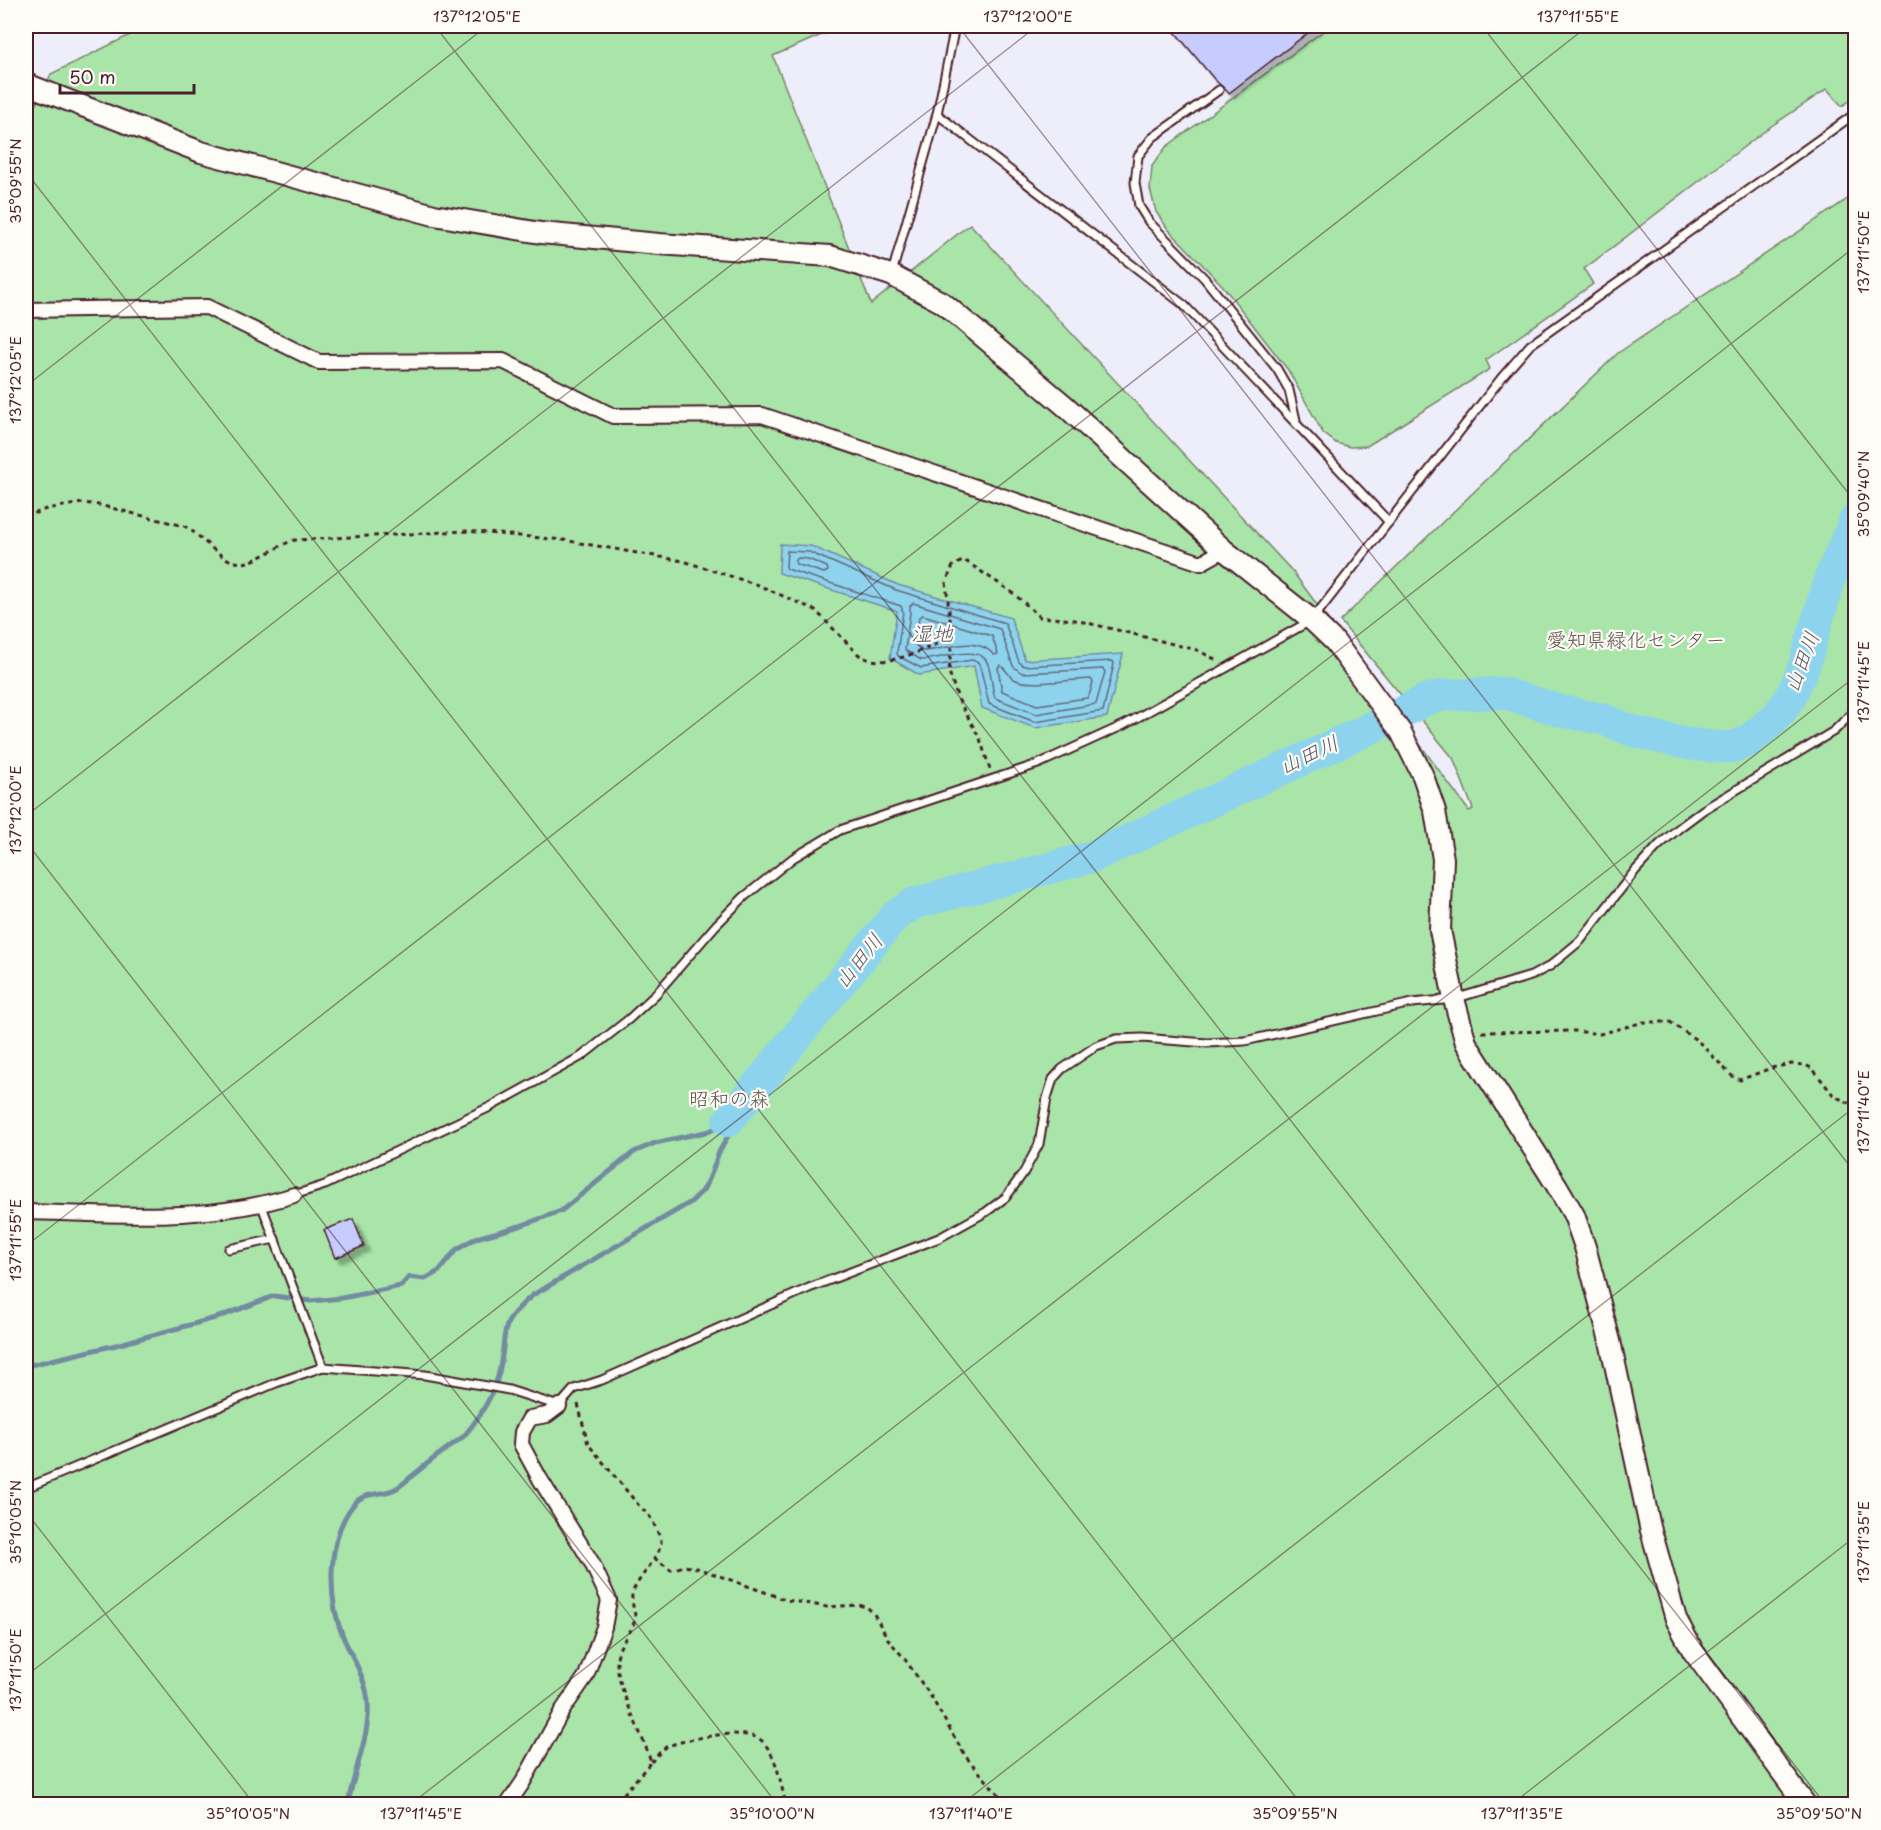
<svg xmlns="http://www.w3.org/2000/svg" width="1881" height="1830" font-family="'Playpen Sans','Klee One',sans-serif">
  <defs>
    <filter id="shadow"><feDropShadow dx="5.5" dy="5.5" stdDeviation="1.5" flood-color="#0004"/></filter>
  </defs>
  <rect width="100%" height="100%" fill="#edeef9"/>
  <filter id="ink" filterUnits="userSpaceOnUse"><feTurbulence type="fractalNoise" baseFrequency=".0167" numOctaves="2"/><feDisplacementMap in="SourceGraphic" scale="12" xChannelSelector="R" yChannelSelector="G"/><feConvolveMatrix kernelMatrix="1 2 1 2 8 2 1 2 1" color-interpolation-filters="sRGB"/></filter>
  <g filter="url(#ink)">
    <!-- green -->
    <g fill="#a9e4a9" stroke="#7a826a" stroke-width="1.5">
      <polygon points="148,26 842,26 773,56 871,304 970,224 1293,572 1469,811 1473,809 1453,758 1340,621 1618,353 1855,194 1855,1804 26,1804 26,116 30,117 51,74"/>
      <polygon points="1330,26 1855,26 1855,97 1842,106 1827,89 1770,127 1584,269 1593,284 1486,360 1490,369 1367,446 1350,447 1336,443 1323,433 1288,370 1222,285 1168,229 1156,212 1150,189 1152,166 1166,147"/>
    </g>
    <!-- water -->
    <polygon fill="#8dd3ee" stroke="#728ba0" stroke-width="1.5" points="780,544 811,546 898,585 1011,618 1025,660 1123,654 1107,717 1035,728 982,708 974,666 919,675 890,658 897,611 779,573"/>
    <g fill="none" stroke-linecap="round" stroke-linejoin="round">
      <!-- shore -->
      <g stroke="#656779" stroke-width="1.5">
        <polygon points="787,551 809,552 896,590 1005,623 1019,662 1024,666 1113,661 1114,664 1103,711 1035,722 989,704 980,666 978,662 972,660 921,668 898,656 897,653 903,612 901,606 787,569 786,566"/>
        <polygon points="798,558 808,559 827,567 828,571 824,573 796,564 795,561"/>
        <path d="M913,603L1000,629L1013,666L1022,673L1103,669L1105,672L1096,704L1036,714L995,698C991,686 992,670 986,660C977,645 936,660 921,660L905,650L910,613V606Z"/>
        <path d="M923,615L992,636L998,654L994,655C975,634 947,650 923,651L915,645L919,617Z"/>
        <path d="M1000,665C1006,668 1008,677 1016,680C1030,687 1074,679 1091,679L1093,682L1089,696L1087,698L1037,705L1002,691L998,668Z"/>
      </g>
      <!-- stream -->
      <path stroke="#728ba0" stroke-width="5" d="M26,1366L116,1345L219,1317L274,1296L311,1301L342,1298L401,1286L409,1277L425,1279L439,1271L456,1250L476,1238L520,1226L561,1211L634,1152L655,1143L710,1131L728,1121L729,1134L719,1152L710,1177L704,1189L691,1202L533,1295C495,1327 509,1329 499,1372C494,1395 479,1418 464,1436C448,1448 432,1459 417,1472C410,1477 403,1485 395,1489C382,1496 364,1491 354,1504C326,1538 327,1600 344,1639C353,1659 366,1679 368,1702C371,1733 353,1773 348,1804"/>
      <!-- river -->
      <polyline stroke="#8dd3ee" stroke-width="32" points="728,1121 895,916 915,903 1092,857 1388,720 1425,700 1445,695 1504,693 1561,711 1603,719 1635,732 1688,744 1718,747 1732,747 1747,742 1775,718 1789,700 1802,672 1831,575 1856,518"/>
    </g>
    <!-- building -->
    <g fill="#c7ccff" stroke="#4a1f2b" stroke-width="1.5" filter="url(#shadow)">
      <polygon points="1170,26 1317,26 1229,93 1214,79"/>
      <polygon points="353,1219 364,1246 335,1258 324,1230"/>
    </g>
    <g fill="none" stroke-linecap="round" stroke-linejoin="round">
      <defs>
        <g id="lane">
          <polyline points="1219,90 1152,138 1138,156 1135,183 1139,206 1149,222 1205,279 1277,369 1289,390 1296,420"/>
          <polyline points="937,114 1184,305 1389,522"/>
          <polyline points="892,273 937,114 955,26"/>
          <polyline points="294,1195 325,1185 492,1106 582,1056 629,1019 656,994 716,925 744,897 793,858 840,830 1038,764 1124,725 1312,620 1503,376 1530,345 1856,113"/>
          <polyline points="262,1206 323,1367"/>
          <polyline points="229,1249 275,1239"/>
          <polyline points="26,1488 276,1383 323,1367 425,1375 509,1390 559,1406 574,1389 602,1380 809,1288 939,1238 986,1212 1006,1197 1024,1172 1039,1144 1047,1098 1053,1079 1062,1069 1096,1046 1116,1039 1142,1038 1207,1043 1245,1041 1412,1003 1454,999 1531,976 1550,966 1580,941 1635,871 1658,846 1679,828 1703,810 1834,731 1856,709"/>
        </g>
        <g id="street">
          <polyline points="26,310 207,307 319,362 503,361 613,416 762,415 1201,563 1224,550"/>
          <path d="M26,1212C115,1214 207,1223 294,1195"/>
          <polyline points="508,1804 523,1782 562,1711 586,1676 604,1627 609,1600 592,1563 540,1479 521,1444 522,1432 530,1418 547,1415 559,1406"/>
        </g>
        <polyline id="secondary" points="26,84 201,152 434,215 541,233 659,244 830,256 891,275 943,303 1064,405 1224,550 1312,620 1335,642 1401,732 1423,776 1435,811 1443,859 1440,930 1454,999 1466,1043 1557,1186 1574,1215 1585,1247 1610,1341 1650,1527 1676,1619 1693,1651 1805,1804"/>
      </defs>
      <!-- lane casing -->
      <use href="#lane" stroke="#4a1f2b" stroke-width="11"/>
      <!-- street casing -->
      <use href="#street" stroke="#4a1f2b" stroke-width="18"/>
      <!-- secondary casing -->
      <use href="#secondary" stroke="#4a1f2b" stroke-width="24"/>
      <!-- path -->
      <g stroke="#4a1f2b" stroke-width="3" stroke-dasharray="4.5 4.5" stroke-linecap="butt">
        <path d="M26,517L46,509L82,503L99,505L184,526C204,536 223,568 248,562C265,557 278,545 295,540L466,531L563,540L683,561L758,585L815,610L858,654C882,673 927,647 952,638L946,582L953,566L964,560L1013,593L1040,617L1075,620L1117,630L1197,650L1217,660"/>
        <polyline points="952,638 949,672 958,699 980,739 990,769"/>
        <polyline points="1482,1032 1575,1031 1600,1034 1644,1022 1670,1022 1698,1041 1732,1076 1740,1080 1771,1068 1791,1064 1805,1065 1812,1068 1834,1096 1856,1106"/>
        <path d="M578,1404L588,1444L640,1507C649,1514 652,1519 656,1529C658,1533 661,1538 661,1542C661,1555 640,1576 634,1589C629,1600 634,1605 635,1616C635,1630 621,1640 618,1653C611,1680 643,1733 651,1762L615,1804"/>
        <polyline points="654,1558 671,1570 684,1566 697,1568 787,1600 827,1607 858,1605 867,1607 874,1614 888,1639 904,1658 930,1695 966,1757 1007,1804"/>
        <path d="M651,1762C656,1757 662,1749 668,1746C687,1739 746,1726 762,1741C778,1757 780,1783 786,1804"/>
      </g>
      <!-- lane -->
      <use href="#lane" stroke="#fdfcf7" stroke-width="7"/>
      <!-- street -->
      <use href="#street" stroke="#fdfcf7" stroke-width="14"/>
      <!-- secondary -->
      <use href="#secondary" stroke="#fdfcf7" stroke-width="20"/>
    </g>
  </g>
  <!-- ticks -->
  <path fill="none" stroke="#4a1f2b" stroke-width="1.5" stroke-opacity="0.45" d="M435,26L1825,1804M958,26L1856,1174M1482,26L1856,503M26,172L1301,1804M26,386L487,26M26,816L1037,26M26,842L777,1804M26,1246L1588,26M26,1512L254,1804M26,1676L1856,246M411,1804L1856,676M962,1804L1856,1106M1512,1804L1856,1536"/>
  <g text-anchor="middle" stroke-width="4.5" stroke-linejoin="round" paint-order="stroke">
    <!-- park labels -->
    <g font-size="20" fill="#62504a" stroke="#fdfcf7">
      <text x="1636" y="647">愛知県緑化センター</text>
      <text x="729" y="1106">昭和の森</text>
    </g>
    <!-- water labels -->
    <g font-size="21" font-style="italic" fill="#5e5566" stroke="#fdfcf7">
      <text x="932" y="641">湿地</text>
      <text transform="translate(1802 662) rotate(-69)" y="7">山田川</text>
      <text transform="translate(1309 755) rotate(-25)" y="7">山田川</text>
      <text transform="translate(859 961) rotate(-51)" y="7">山田川</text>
    </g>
  </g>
  <!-- margin -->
  <rect width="1881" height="1830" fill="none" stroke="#fdfcf7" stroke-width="66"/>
  <!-- scale -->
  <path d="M60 84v9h134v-9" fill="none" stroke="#4a1f2b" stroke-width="3"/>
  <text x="69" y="84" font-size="18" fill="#4a1f2b" stroke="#fdfcf7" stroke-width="4.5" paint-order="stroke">50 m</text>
  <rect x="33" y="33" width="1815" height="1764" fill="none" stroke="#4a1f2b" stroke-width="2"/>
  <g font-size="15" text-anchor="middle" fill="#4a1f2b">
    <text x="477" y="22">137°12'05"E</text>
    <text x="1028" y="22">137°12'00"E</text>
    <text x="1578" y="22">137°11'55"E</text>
    <text transform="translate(16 181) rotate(-90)" y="5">35°09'55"N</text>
    <text transform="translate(1864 252) rotate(-90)" y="5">137°11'50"E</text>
    <text transform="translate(16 380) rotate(-90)" y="5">137°12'05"E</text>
    <text transform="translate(1864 494) rotate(-90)" y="5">35°09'40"N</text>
    <text transform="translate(1864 682) rotate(-90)" y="5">137°11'45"E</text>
    <text transform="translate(16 810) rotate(-90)" y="5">137°12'00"E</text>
    <text transform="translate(1864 1112) rotate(-90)" y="5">137°11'40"E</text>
    <text transform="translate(16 1240) rotate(-90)" y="5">137°11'55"E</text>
    <text transform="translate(16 1522) rotate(-90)" y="5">35°10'05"N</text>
    <text transform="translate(1864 1542) rotate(-90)" y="5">137°11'35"E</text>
    <text transform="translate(16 1670) rotate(-90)" y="5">137°11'50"E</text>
    <text x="248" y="1819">35°10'05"N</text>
    <text x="421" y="1819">137°11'45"E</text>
    <text x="772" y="1819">35°10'00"N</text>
    <text x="971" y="1819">137°11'40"E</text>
    <text x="1295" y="1819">35°09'55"N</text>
    <text x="1522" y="1819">137°11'35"E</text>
    <text x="1819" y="1819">35°09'50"N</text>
  </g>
</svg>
